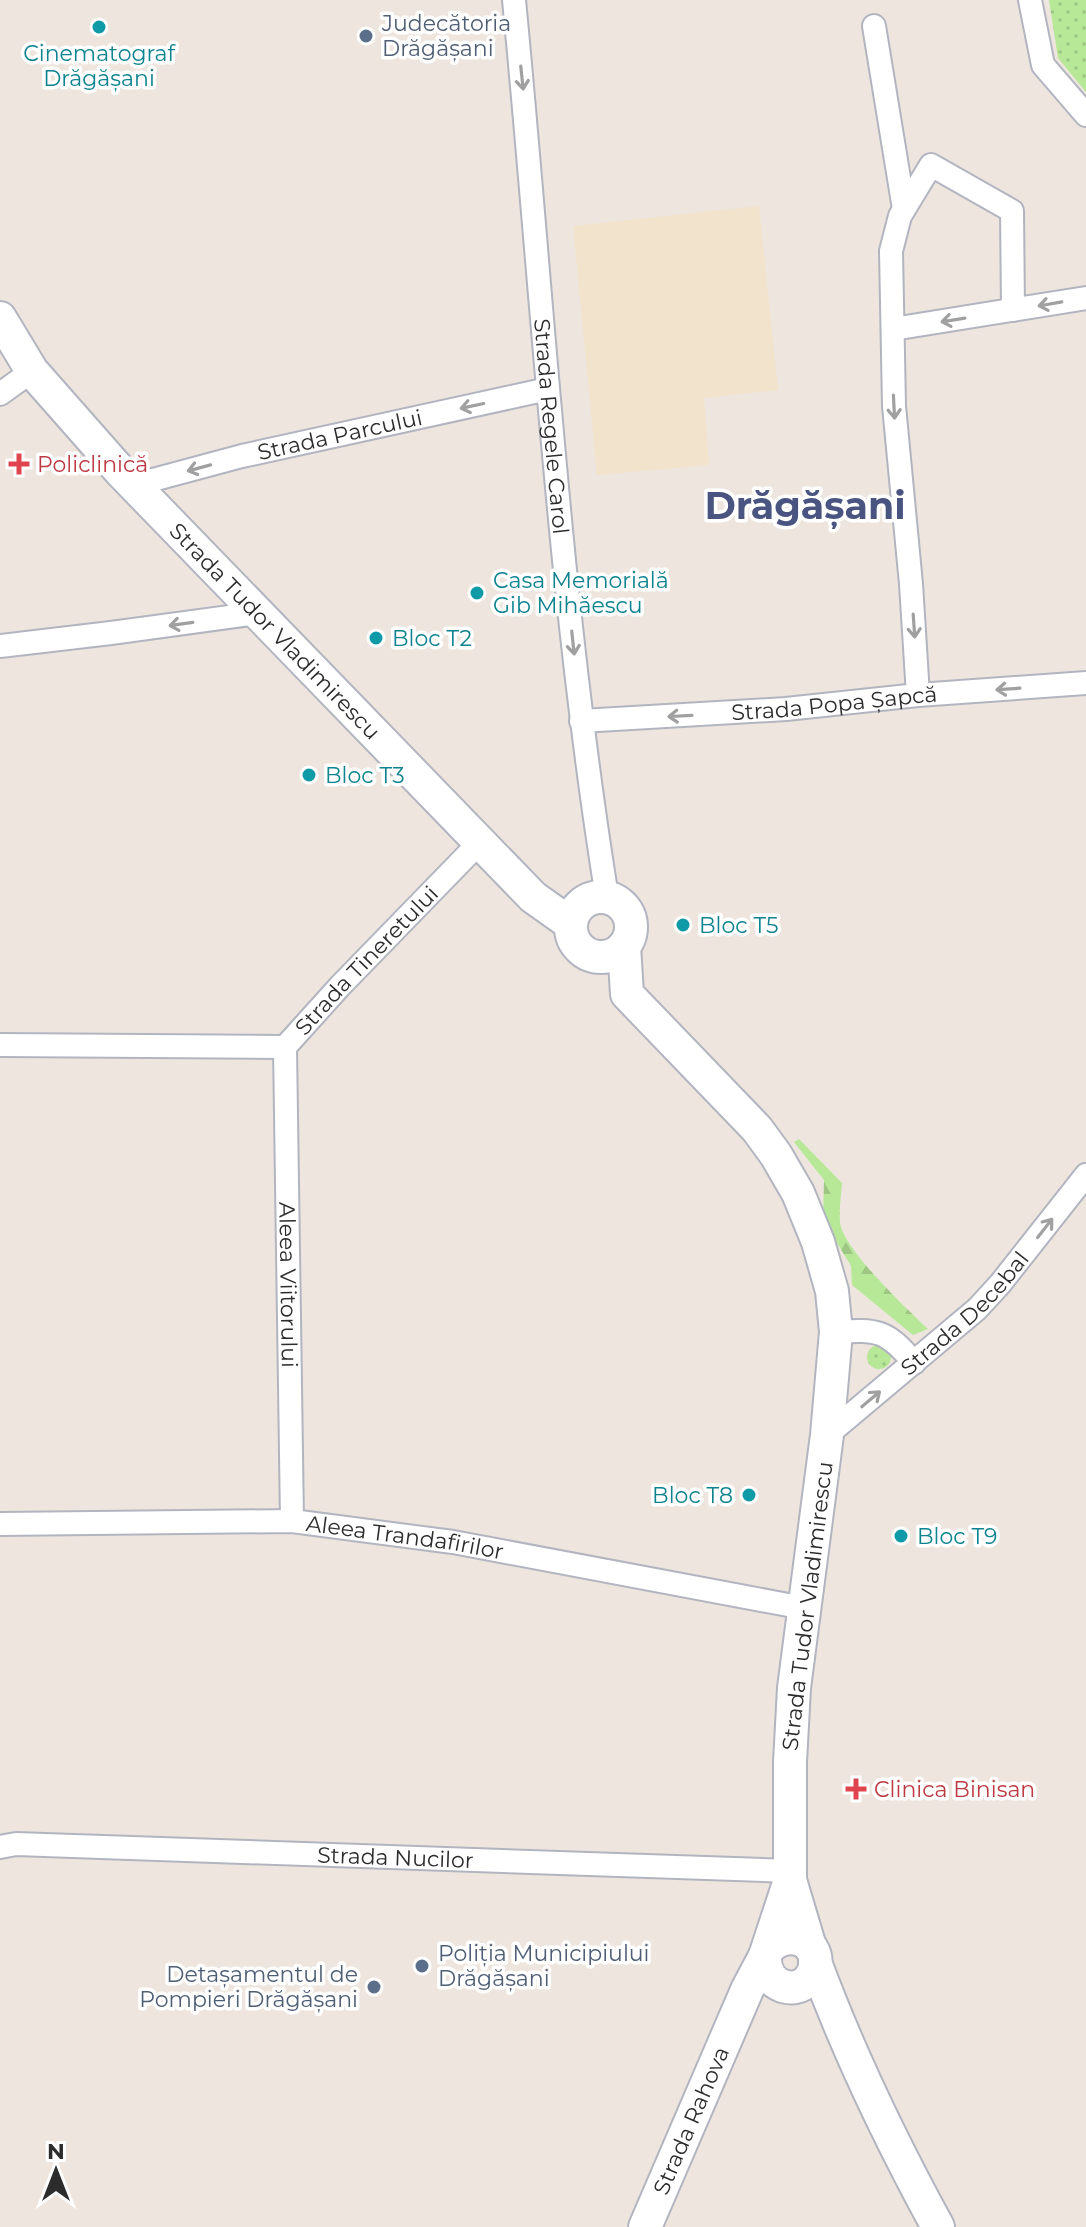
<svg xmlns="http://www.w3.org/2000/svg" width="1086" height="2227" font-family="Montserrat,sans-serif">
  <defs>
    <pattern id="green-dots" width="8" height="8" patternUnits="userSpaceOnUse" patternTransform="scale(2)"><rect width="8" height="8" fill="#b6e897"/><path d="M2 2h.1M6 6h.1" fill="none" stroke="#9dc782" stroke-width="1.8" stroke-linecap="round"/></pattern>
    <pattern id="forest-firs" width="22" height="20" patternUnits="userSpaceOnUse" patternTransform="scale(2)"><rect width="22" height="20" fill="#b6e897"/><path d="M5 1l3.5 6h-7zM16 11l3.5 6h-7z" fill="#9dc782"/></pattern>
  </defs>
  <rect width="100%" height="100%" fill="#eee6de"/>
  <!-- education -->
  <polygon fill="#f1e3cc" points="759,206 778,390 704,398 709,465 597,475 573,226"/>
  <!-- green -->
  <g fill="url(#green-dots)">
    <polygon points="1049,0 1086,0 1086,92 1058,58"/>
    <circle cx="879" cy="1357" r="12"/>
  </g>
  <!-- forest -->
  <path fill="url(#forest-firs)" d="M799,1139L842,1183C841,1196 839,1209 840,1222C842,1248 907,1309 928,1329L913,1335L852,1285L851,1266L823,1220L824,1180L794,1142Z"/>
  <g fill="none" stroke-linecap="round" stroke-linejoin="round">
    <defs>
      <g id="street">
        <path id="s1" d="M514,0C543,299 559,600 607,897"/>
        <polyline points="1030,0 1043,65 1086,115"/>
        <polyline points="874,26 904,209"/>
        <polyline points="893,329 1086,298"/>
        <polyline points="0,394 32,371"/>
        <path id="s2" d="M134,485L242,456L548,389"/>
        <polyline points="0,646 111,633 258,613"/>
        <polyline points="918,695 911,584 894,406 891,251 900,216 931,165 1012,211 1013,310"/>
        <path id="s3" d="M581,721L786,709L918,695L1086,683"/>
        <path id="s4" d="M0,1045L285,1047L340,986L480,842"/>
        <path id="s5" d="M285,1047L292,1521"/>
        <path d="M836,1332C877,1329 887,1330 914,1363"/>
        <path id="s6" d="M827,1435L977,1309L1000,1284L1086,1175"/>
        <path id="s7" d="M0,1524L292,1521L453,1542L804,1608"/>
        <path id="s8" d="M0,1847L16,1844L790,1871"/>
      </g>
      <g id="secondary">
        <path id="s9" d="M0,318L32,371L121,472L533,897L571,924"/>
        <circle cx="601" cy="927" r="30"/>
        <polyline points="624,946 627,994 757,1129 776,1155 798,1193 818,1242 832,1291 836,1332 827,1435 794,1688 790,1762 790,1880 810,1947"/>
        <path d="M769,1948C788,1928 823,1941 814,1970C804,1999 763,1990 765,1956L790,1880"/>
        <path d="M815,1962C849,2054 891,2141 938,2227"/>
        <path id="s10" d="M645,2227L747,1990L765,1956"/>
      </g>
    </defs>
    <!-- street casing -->
    <use href="#street" stroke="#b2b5c0" stroke-width="26"/>
    <!-- secondary casing -->
    <use href="#secondary" stroke="#b2b5c0" stroke-width="36"/>
    <!-- street -->
    <use href="#street" stroke="#fff" stroke-width="22"/>
    <!-- secondary -->
    <use href="#secondary" stroke="#fff" stroke-width="32"/>
  </g>
  <!-- one-way arrows -->
  <defs><path id="oneway-shaft" d="M-6 0H5M1.5-3L5.5 0L1.5 3" fill="none" stroke-width="1.6" stroke-linecap="round" stroke-linejoin="round" transform="scale(2)"/></defs>
  <g stroke="#a0a0a0">
    <use href="#oneway-shaft" transform="translate(522 78) rotate(84)"/>
    <use href="#oneway-shaft" transform="translate(1050 304) rotate(170)"/>
    <use href="#oneway-shaft" transform="translate(953 320) rotate(171)"/>
    <use href="#oneway-shaft" transform="translate(472 406) rotate(168)"/>
    <use href="#oneway-shaft" transform="translate(894 407) rotate(87)"/>
    <use href="#oneway-shaft" transform="translate(199 468) rotate(165)"/>
    <use href="#oneway-shaft" transform="translate(181 624) rotate(172)"/>
    <use href="#oneway-shaft" transform="translate(914 626) rotate(86)"/>
    <use href="#oneway-shaft" transform="translate(573 643) rotate(84)"/>
    <use href="#oneway-shaft" transform="translate(1008 689) rotate(176)"/>
    <use href="#oneway-shaft" transform="translate(680 716) rotate(177)"/>
    <use href="#oneway-shaft" transform="translate(1045 1228) rotate(-52)"/>
    <use href="#oneway-shaft" transform="translate(871 1399) rotate(-40)"/>
  </g>
  <!-- markers -->
  <g fill="#0f9aa8" stroke="#fff" stroke-width="3">
    <circle cx="99" cy="27" r="8"/>
    <circle cx="477" cy="593" r="8"/>
    <circle cx="376" cy="638" r="8"/>
    <circle cx="309" cy="775" r="8"/>
    <circle cx="683" cy="925" r="8"/>
    <circle cx="749" cy="1495" r="8"/>
    <circle cx="901" cy="1536" r="8"/>
  </g>
  <g fill="#5c6f8a" stroke="#fff" stroke-width="3">
    <circle cx="366" cy="36" r="8"/>
    <circle cx="422" cy="1966" r="8"/>
    <circle cx="374" cy="1987" r="8"/>
  </g>
  <g fill="#e0444e" stroke="#fff" stroke-width="3">
    <path d="M15 452h8v8h8v8h-8v8h-8v-8h-8v-8h8z"/>
    <path d="M852 1777h8v8h8v8h-8v8h-8v-8h-8v-8h8z"/>
  </g>
  <g text-anchor="middle" stroke-width="7" stroke-linejoin="round" paint-order="stroke">
    <!-- service labels -->
    <g font-size="22" fill="#4e5e75" stroke="#fff" text-anchor="start">
      <text x="382" y="31">Judecătoria<tspan x="382" dy="25">Drăgășani</tspan></text>
      <text x="438" y="1961">Poliția Municipiului<tspan x="438" dy="25">Drăgășani</tspan></text>
      <text x="358" y="1982" text-anchor="end">Detașamentul de<tspan x="358" dy="25">Pompieri Drăgășani</tspan></text>
    </g>
    <!-- culture labels -->
    <g font-size="22" fill="#0d838f" stroke="#fff" text-anchor="start">
      <text x="99" y="61" text-anchor="middle">Cinematograf<tspan x="99" dy="25">Drăgășani</tspan></text>
      <text x="493" y="588">Casa Memorială<tspan x="493" dy="25">Gib Mihăescu</tspan></text>
      <text x="392" y="646">Bloc T2</text>
      <text x="325" y="783">Bloc T3</text>
      <text x="699" y="933">Bloc T5</text>
      <text x="733" y="1503" text-anchor="end">Bloc T8</text>
      <text x="917" y="1544">Bloc T9</text>
    </g>
    <!-- street labels -->
    <g font-size="22" fill="#2c2c2c" stroke="#fff">
      <text dy="8" stroke="none"><textPath href="#s1" startOffset="428">Strada Regele Carol</textPath></text>
      <text dy="8" stroke="none"><textPath href="#s2" startOffset="212">Strada Parcului</textPath></text>
      <text dy="8" stroke="none"><textPath href="#s9" startOffset="418">Strada Tudor Vladimirescu</textPath></text>
      <text dy="8" stroke="none"><textPath href="#s3" startOffset="254">Strada Popa Șapcă</textPath></text>
      <text dy="8" stroke="none"><textPath href="#s4" startOffset="404">Strada Tineretului</textPath></text>
      <text dy="8" stroke="none"><textPath href="#s5" startOffset="238">Aleea Viitorului</textPath></text>
      <text dy="8" stroke="none"><textPath href="#s6" startOffset="184">Strada Decebal</textPath></text>
      <text dy="8" stroke="none"><textPath href="#s7" startOffset="406">Aleea Trandafirilor</textPath></text>
      <text transform="translate(807 1606) rotate(-83)" y="8">Strada Tudor Vladimirescu</text>
      <text dy="8" stroke="none"><textPath href="#s8" startOffset="396">Strada Nucilor</textPath></text>
      <text dy="8" stroke="none"><textPath href="#s10" startOffset="116">Strada Rahova</textPath></text>
    </g>
    <!-- health labels -->
    <g font-size="22" fill="#be3a42" stroke="#fff" text-anchor="start">
      <text x="37" y="472">Policlinică</text>
      <text x="874" y="1797">Clinica Binisan</text>
    </g>
    <!-- town labels -->
    <g font-size="38" font-weight="bold" fill="#495580" stroke="#fff">
      <text x="805" y="519">Drăgășani</text>
    </g>
  </g>
  <!-- north arrow -->
  <g transform="translate(56 2171)" stroke="#ffffff" stroke-width="6" paint-order="stroke">
  <path d="M0-6L14 30L0 20L-14 30Z" fill="#2c2c2c"/>
  <text y="-12" font-size="22" font-weight="bold" text-anchor="middle" fill="#2c2c2c">N</text>
  </g>
</svg>
